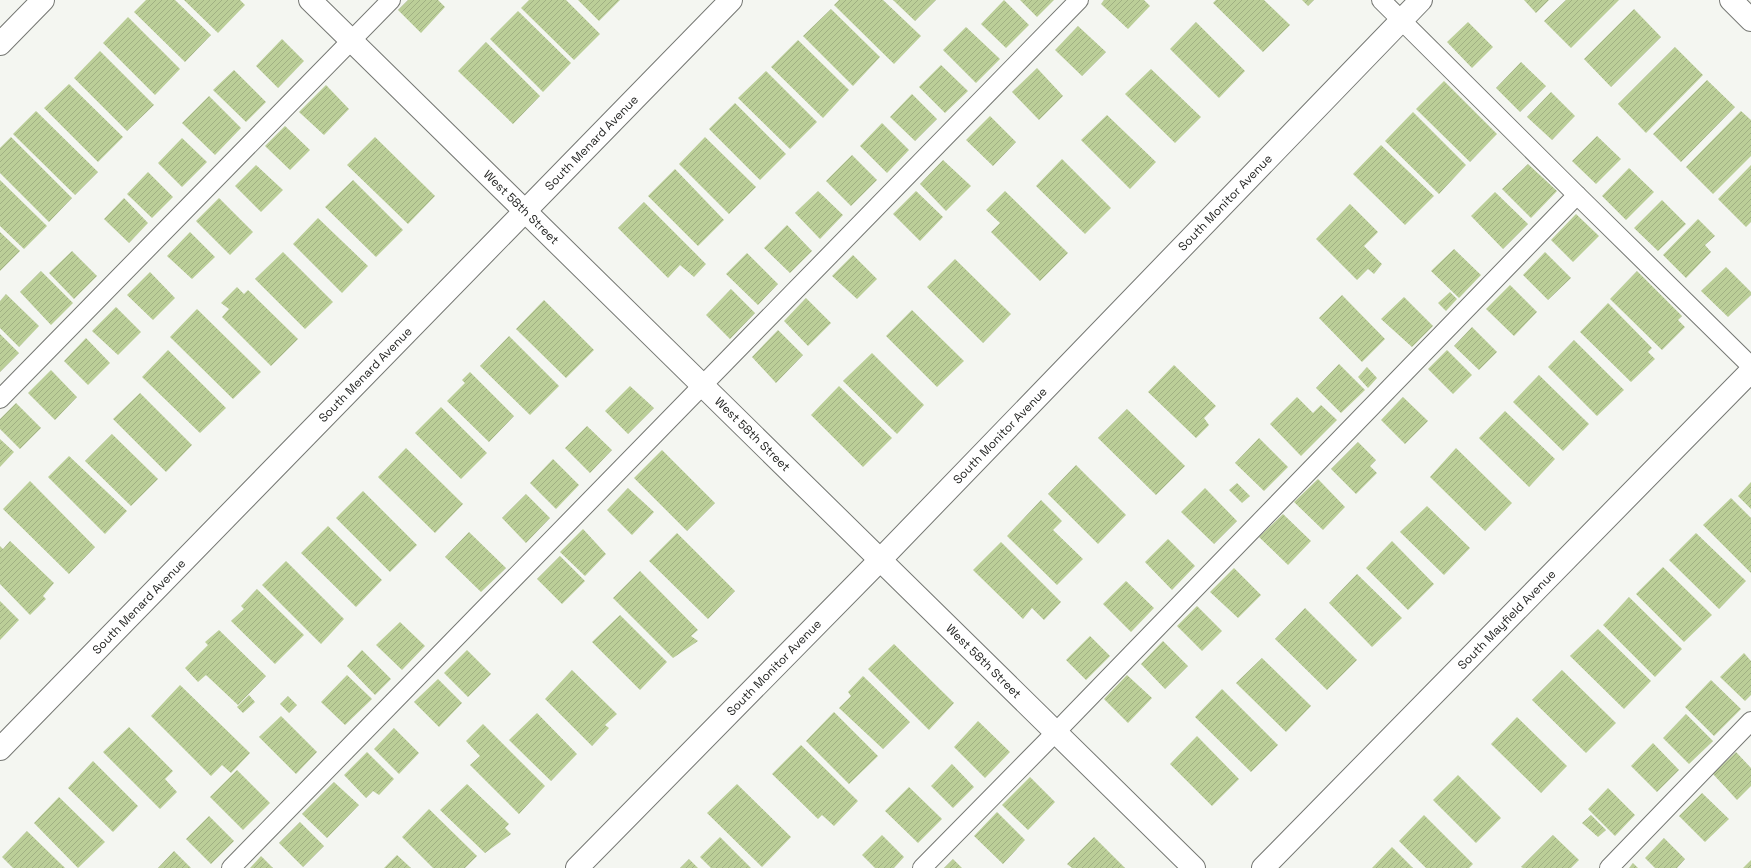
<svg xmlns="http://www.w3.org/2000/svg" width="1751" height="868" font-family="'Space Grotesk',sans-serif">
  <defs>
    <pattern id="building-hatch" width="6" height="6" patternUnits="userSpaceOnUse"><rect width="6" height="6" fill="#bbce98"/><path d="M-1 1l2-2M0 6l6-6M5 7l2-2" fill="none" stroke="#a0b083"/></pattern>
  </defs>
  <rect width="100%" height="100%" fill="#f4f6f1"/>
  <!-- building -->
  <g fill="url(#building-hatch)">
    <polygon points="146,0 175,0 211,35 185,62 134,12"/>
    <polygon points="184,0 240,0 245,5 218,33"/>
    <polygon points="408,0 438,0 445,7 421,33 398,10"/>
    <polygon points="529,0 566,0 600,34 574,60 521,8"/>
    <polygon points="578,0 620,0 599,21"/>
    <polygon points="839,0 883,0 921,36 894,64 834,5"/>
    <polygon points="893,0 936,0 915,21"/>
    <polygon points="1004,0 1029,25 1006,48 981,24"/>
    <polygon points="1020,0 1054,0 1037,17"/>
    <polygon points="1104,0 1144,0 1150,6 1128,29 1101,4"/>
    <polygon points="1216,0 1264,0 1290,25 1263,52 1213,3"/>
    <polygon points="1302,0 1314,0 1308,6"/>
    <polygon points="1524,0 1549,0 1536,13"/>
    <polygon points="1566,0 1619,0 1571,48 1544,21"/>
    <polygon points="831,9 880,57 853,86 803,36"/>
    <polygon points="1634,9 1661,37 1611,87 1584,59"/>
    <polygon points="518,11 571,63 543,92 490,39"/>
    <polygon points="128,17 180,69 155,95 103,43"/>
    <polygon points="1196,22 1245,71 1219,98 1170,49"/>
    <polygon points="1468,22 1493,47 1472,68 1447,42"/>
    <polygon points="1078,26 1106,52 1082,76 1055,50"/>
    <polygon points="966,27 1000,59 976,83 943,50"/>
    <polygon points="282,39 304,61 278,88 256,66"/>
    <polygon points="798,40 849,90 823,118 771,67"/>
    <polygon points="486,42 540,96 513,124 458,71"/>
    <polygon points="1675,47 1703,75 1646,133 1618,104"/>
    <polygon points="100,51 154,105 127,131 74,78"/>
    <polygon points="1521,62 1546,86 1520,112 1496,88"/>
    <polygon points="941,65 968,91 945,113 919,87"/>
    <polygon points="1037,68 1063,96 1039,120 1012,92"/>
    <polygon points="1151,69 1201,117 1175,143 1125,94"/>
    <polygon points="234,70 266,102 246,122 213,90"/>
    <polygon points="766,71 817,122 790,149 738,98"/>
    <polygon points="1707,80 1735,107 1681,162 1653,134"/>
    <polygon points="1444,81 1497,134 1470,162 1416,109"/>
    <polygon points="69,84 123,137 98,162 44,108"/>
    <polygon points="326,85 349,109 324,135 299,112"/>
    <polygon points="1551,92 1575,116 1552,140 1527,117"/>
    <polygon points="912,94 937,119 915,141 890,117"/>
    <polygon points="209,96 241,128 215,155 182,123"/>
    <polygon points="735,103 786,154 760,180 709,129"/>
    <polygon points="36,111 98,172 75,195 13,134"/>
    <polygon points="1741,111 1751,120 1751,156 1713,194 1686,167"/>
    <polygon points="1413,112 1466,165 1439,194 1385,141"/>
    <polygon points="1107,115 1156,162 1130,189 1081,140"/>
    <polygon points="990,116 1016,142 993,166 966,140"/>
    <polygon points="882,123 909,150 887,173 860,146"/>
    <polygon points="285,126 310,150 290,170 265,146"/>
    <polygon points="1597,136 1621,159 1596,184 1572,161"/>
    <polygon points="11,137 72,198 49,222 0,173 0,148"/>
    <polygon points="375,137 435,196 408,224 347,165"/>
    <polygon points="705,137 756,187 729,214 679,164"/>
    <polygon points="182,138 207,162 182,187 158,163"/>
    <polygon points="1381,145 1434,196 1405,225 1353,174"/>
    <polygon points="852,155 877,180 851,206 826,181"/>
    <polygon points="1062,159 1111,208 1085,234 1036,186"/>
    <polygon points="943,160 971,186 946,211 920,184"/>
    <polygon points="1528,164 1557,191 1531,218 1502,189"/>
    <polygon points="256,165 283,190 261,212 235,186"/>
    <polygon points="1751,165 1751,222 1746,227 1718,199"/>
    <polygon points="1629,168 1654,192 1626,220 1602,196"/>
    <polygon points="675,169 724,220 698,246 648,196"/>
    <polygon points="148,172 173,197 152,218 127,194"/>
    <polygon points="0,180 47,226 24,249 0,226"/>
    <polygon points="353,180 403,230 376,257 325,207"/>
    <polygon points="818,191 843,215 820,239 795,213"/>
    <polygon points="916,191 943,217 920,241 893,214"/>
    <polygon points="1005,191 1068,253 1040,281 991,232 1000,223 986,210"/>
    <polygon points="1495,192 1528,224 1503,249 1471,216"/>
    <polygon points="124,198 148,223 129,243 104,219"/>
    <polygon points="219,198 253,232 230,255 196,221"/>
    <polygon points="1662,200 1686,224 1658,251 1634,228"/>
    <polygon points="644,202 706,264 694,277 680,265 668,278 618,228"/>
    <polygon points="1350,204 1378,232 1364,246 1382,264 1374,274 1368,269 1357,280 1316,239"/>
    <polygon points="1576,214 1599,236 1573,262 1551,240"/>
    <polygon points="318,218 368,266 342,293 293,244"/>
    <polygon points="1698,219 1715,236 1705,245 1711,252 1686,278 1663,255"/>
    <polygon points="787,225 812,251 790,273 764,248"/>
    <polygon points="0,232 20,251 0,271"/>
    <polygon points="190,232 215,257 192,279 167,256"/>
    <polygon points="1454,249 1481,275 1459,298 1431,271"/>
    <polygon points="72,251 97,276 74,299 49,273"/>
    <polygon points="283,252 333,302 305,329 255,279"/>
    <polygon points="1545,252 1571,278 1548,300 1523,275"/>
    <polygon points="747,253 778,284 758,305 726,274"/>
    <polygon points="853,255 877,279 857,299 832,276"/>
    <polygon points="955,259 1011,314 983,343 927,287"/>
    <polygon points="1726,267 1751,292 1751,295 1728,317 1701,291"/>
    <polygon points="41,271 73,303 51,325 20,292"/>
    <polygon points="1637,271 1682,316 1678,320 1685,327 1662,350 1610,299"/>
    <polygon points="150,272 175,298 153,320 127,295"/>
    <polygon points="1510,285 1537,312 1514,336 1486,309"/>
    <polygon points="237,287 244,294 248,290 298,339 271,366 222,317 229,309 221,303"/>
    <polygon points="731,289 755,313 730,339 706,315"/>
    <polygon points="1450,292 1457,299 1446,311 1438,303"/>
    <polygon points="6,294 39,326 19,347 0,328 0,301"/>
    <polygon points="1342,295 1385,339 1362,362 1319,318"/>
    <polygon points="1404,297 1433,326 1412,347 1381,319"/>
    <polygon points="806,298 831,323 808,346 784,321"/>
    <polygon points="544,300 594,350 566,378 516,329"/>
    <polygon points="1608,303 1652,348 1648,352 1655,359 1631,382 1580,332"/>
    <polygon points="116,307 141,332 118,355 92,331"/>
    <polygon points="197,309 261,372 233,399 170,337"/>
    <polygon points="912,310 964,361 937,387 886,336"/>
    <polygon points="1472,327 1497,352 1479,370 1454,346"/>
    <polygon points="778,330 803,355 776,383 752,357"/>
    <polygon points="0,334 19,353 0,372"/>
    <polygon points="509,336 559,386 530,415 480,366"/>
    <polygon points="86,338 110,363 88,385 64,361"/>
    <polygon points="1574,340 1624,390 1597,416 1548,367"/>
    <polygon points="168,350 226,408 200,433 142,377"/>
    <polygon points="1447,350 1472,375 1453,394 1428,369"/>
    <polygon points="872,353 924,405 897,434 843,381"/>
    <polygon points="1339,364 1365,390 1341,413 1316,388"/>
    <polygon points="1174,365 1216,406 1204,418 1209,425 1196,438 1148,392"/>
    <polygon points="1367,367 1377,378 1368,388 1358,377"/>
    <polygon points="51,370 77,397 55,420 28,393"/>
    <polygon points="470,372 514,416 489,442 447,401 465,383 462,380"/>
    <polygon points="1539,375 1589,424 1563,451 1513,402"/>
    <polygon points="630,386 654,408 628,434 605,411"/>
    <polygon points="839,386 892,438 863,467 811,415"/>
    <polygon points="140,393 192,445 166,472 113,419"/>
    <polygon points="1297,397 1313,413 1321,405 1337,420 1301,456 1270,424"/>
    <polygon points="1403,397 1428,421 1405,444 1381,420"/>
    <polygon points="16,403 41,428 20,449 0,429 0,419"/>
    <polygon points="441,407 487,453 461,479 415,433"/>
    <polygon points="1127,409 1185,466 1156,495 1098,438"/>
    <polygon points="1505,411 1555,459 1529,487 1479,438"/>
    <polygon points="587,426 612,450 590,473 565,448"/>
    <polygon points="112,434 158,479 131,506 85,461"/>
    <polygon points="1259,438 1288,467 1264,491 1235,463"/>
    <polygon points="0,439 14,452 0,467"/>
    <polygon points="1358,442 1376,460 1370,466 1377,473 1356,494 1331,469"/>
    <polygon points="406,448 463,504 435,533 378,477"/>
    <polygon points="1456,448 1512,503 1485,531 1430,477"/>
    <polygon points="662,450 715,503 687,531 634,478"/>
    <polygon points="69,456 127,511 105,534 48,477"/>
    <polygon points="553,459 579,485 556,509 530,483"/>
    <polygon points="1076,465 1126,515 1098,544 1048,494"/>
    <polygon points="1318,479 1345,507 1323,530 1294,502"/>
    <polygon points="30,481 95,547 69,574 3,509"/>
    <polygon points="1751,482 1751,509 1738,496"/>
    <polygon points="1237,483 1250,496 1242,503 1229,490"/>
    <polygon points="628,488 654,512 632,535 607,510"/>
    <polygon points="1205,488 1237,521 1214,544 1181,512"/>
    <polygon points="363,491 417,545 390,572 336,518"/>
    <polygon points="526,494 550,518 526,543 502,518"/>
    <polygon points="1731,498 1751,518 1751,573 1703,525"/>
    <polygon points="1041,500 1062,521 1053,530 1083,559 1057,585 1007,536"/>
    <polygon points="1427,506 1470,548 1444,575 1400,532"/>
    <polygon points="1283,514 1311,541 1288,565 1259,537"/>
    <polygon points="328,526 382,580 356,607 301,553"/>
    <polygon points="583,529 606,554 585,576 560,552"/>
    <polygon points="469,532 506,568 481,592 445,557"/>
    <polygon points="677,533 735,591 708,619 649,561"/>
    <polygon points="1696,533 1746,581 1719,609 1669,560"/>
    <polygon points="1168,539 1195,566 1172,590 1145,562"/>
    <polygon points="10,541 54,583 43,596 46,599 30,615 0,584 0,546 3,549"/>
    <polygon points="1392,541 1434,584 1408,610 1366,568"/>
    <polygon points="1001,542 1061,602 1044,620 1032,608 1023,619 973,570"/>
    <polygon points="560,556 585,581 562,604 537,579"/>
    <polygon points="286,561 344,619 321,644 262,585"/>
    <polygon points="1663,567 1712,615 1684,642 1636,594"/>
    <polygon points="1234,568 1261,595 1238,618 1210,592"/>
    <polygon points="640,571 698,630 691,636 698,641 673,658 613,598"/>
    <polygon points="1357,574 1402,618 1372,647 1329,603"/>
    <polygon points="1126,581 1154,608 1131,632 1103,604"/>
    <polygon points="257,589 304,635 275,664 231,621 244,609 241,606"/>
    <polygon points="1629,597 1682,649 1655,677 1603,625"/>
    <polygon points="0,601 19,620 0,640"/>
    <polygon points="1197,606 1222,631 1202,651 1177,626"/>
    <polygon points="1305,608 1357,660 1327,690 1275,639"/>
    <polygon points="620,615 667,662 640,690 592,642"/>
    <polygon points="400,622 425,646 402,670 376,645"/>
    <polygon points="1598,629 1651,681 1624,709 1570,656"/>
    <polygon points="219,630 266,676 238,705 206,675 198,682 185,668 208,645 205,642"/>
    <polygon points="1090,636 1110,656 1086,680 1066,660"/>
    <polygon points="1163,641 1188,666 1165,689 1141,664"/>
    <polygon points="894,644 954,703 929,730 868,669"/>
    <polygon points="362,650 391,679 375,695 347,666"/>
    <polygon points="467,650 491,674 468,697 444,673"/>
    <polygon points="1744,653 1751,661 1751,695 1745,701 1720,677"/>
    <polygon points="1262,658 1311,706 1286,732 1236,683"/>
    <polygon points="572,670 617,714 605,725 609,728 592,746 545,699"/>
    <polygon points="1562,670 1616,723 1586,753 1532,700"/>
    <polygon points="347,675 372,699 345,725 321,702"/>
    <polygon points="1127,675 1152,698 1128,723 1104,699"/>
    <polygon points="863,676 910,722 883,749 839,708 851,696 848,692"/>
    <polygon points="438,679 462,703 439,727 414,702"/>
    <polygon points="1711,680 1741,709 1714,736 1685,707"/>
    <polygon points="180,685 250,753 231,773 222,765 211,776 151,716"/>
    <polygon points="1222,689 1278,745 1251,772 1195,717"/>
    <polygon points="249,695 255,702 243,713 237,707"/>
    <polygon points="288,696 297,705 289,713 280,704"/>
    <polygon points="834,712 878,756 849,784 806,741"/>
    <polygon points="537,713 577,754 551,781 509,740"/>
    <polygon points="1686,714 1713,741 1689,764 1663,738"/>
    <polygon points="281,716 317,752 296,774 259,737"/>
    <polygon points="1517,717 1567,766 1541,793 1491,744"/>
    <polygon points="978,721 1010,752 985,778 954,747"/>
    <polygon points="483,724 545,786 519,814 470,765 480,756 466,741"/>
    <polygon points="129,727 173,771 165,779 177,792 160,809 103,752"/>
    <polygon points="394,728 419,753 399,774 374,749"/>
    <polygon points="1197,736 1239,779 1212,806 1170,764"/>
    <polygon points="1653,743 1679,770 1657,792 1631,766"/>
    <polygon points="801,745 858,801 834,826 822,815 818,819 772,774"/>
    <polygon points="367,752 394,779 379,795 373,791 366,798 344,775"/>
    <polygon points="1736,752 1751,768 1751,786 1737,800 1713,774"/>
    <polygon points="93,761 138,806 113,832 68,788"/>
    <polygon points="952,764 974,787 953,808 931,786"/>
    <polygon points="237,770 270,803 243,830 210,797"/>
    <polygon points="1458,775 1501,818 1476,843 1433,800"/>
    <polygon points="1030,777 1055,802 1028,830 1002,805"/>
    <polygon points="334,782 359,805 327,838 302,814"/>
    <polygon points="467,784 509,824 505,828 511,834 485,853 440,810"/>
    <polygon points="737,784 791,837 762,867 707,813"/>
    <polygon points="909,787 942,819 918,843 885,811"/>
    <polygon points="1608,788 1635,815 1615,836 1588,809"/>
    <polygon points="1702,793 1729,819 1705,842 1679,816"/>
    <polygon points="59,797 105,842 78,868 34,823"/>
    <polygon points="429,809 477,856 465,868 433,868 402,837"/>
    <polygon points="997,812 1025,840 1003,864 974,836"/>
    <polygon points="1424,815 1473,864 1469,868 1426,868 1399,841"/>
    <polygon points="1591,815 1606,830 1598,837 1582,823"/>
    <polygon points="209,816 234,841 211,864 186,839"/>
    <polygon points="300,822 324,846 303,867 279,843"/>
    <polygon points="27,831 65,868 13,868 2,857"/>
    <polygon points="882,835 904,857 894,868 875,868 862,855"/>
    <polygon points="1553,835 1579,860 1571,868 1523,868 1521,867"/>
    <polygon points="720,837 751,868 711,868 700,857"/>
    <polygon points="1094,837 1125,868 1072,868 1067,864"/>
    <polygon points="1664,838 1685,859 1677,868 1655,868 1645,858"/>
    <polygon points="1392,847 1413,868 1372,868"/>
    <polygon points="174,851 191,868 158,868"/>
    <polygon points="397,855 411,868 384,868"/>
    <polygon points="261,856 273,868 250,868"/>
    <polygon points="689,859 698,868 680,868"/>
    <polygon points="953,859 962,868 944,868"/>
    <polygon points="1751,860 1751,868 1743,868"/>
    <polygon points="1633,863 1638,868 1629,868"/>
  </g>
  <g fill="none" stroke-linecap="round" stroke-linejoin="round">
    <defs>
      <g id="lane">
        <polyline points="1381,0 1577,195 1751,366"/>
        <polyline points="0,399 391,0"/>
        <polyline points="231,868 1079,0"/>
        <polyline points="922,868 1056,732 1577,195"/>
        <polyline points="1609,868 1751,721"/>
      </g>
      <g id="street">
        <path id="s1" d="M310,0L1194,868"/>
        <polyline points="1731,0 1751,20"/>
        <polyline points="0,44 43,0"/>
        <path id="s2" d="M0,749L731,0"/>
        <path id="s3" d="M577,868L880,560L1421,0"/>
        <path id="s4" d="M1263,868L1751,371"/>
      </g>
    </defs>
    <!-- lane casing -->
    <use href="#lane" stroke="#757773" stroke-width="20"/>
    <!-- street casing -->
    <use href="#street" stroke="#757773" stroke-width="24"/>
    <!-- lane -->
    <use href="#lane" stroke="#fff" stroke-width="18"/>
    <!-- street -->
    <use href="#street" stroke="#fff" stroke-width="22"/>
  </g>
  <g text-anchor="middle" stroke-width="3.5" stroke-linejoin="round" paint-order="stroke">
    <!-- street labels -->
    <g font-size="12" fill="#1e1f1d" stroke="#f4f6f1">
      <text dy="4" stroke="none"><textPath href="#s2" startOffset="847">South Menard Avenue</textPath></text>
      <text dy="4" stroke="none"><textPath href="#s3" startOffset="929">South Monitor Avenue</textPath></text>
      <text dy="4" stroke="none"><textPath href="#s1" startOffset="296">West 58th Street</textPath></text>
      <text dy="4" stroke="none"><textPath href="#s2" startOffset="523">South Menard Avenue</textPath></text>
      <text dy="4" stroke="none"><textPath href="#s1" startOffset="620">West 58th Street</textPath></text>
      <text dy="4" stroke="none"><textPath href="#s3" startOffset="605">South Monitor Avenue</textPath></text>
      <text dy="4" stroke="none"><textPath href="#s2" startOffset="199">South Menard Avenue</textPath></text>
      <text dy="4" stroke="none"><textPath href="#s4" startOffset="348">South Mayfield Avenue</textPath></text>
      <text dy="4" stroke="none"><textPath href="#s1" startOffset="944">West 58th Street</textPath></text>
      <text dy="4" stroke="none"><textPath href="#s3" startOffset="281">South Monitor Avenue</textPath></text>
    </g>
  </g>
</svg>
